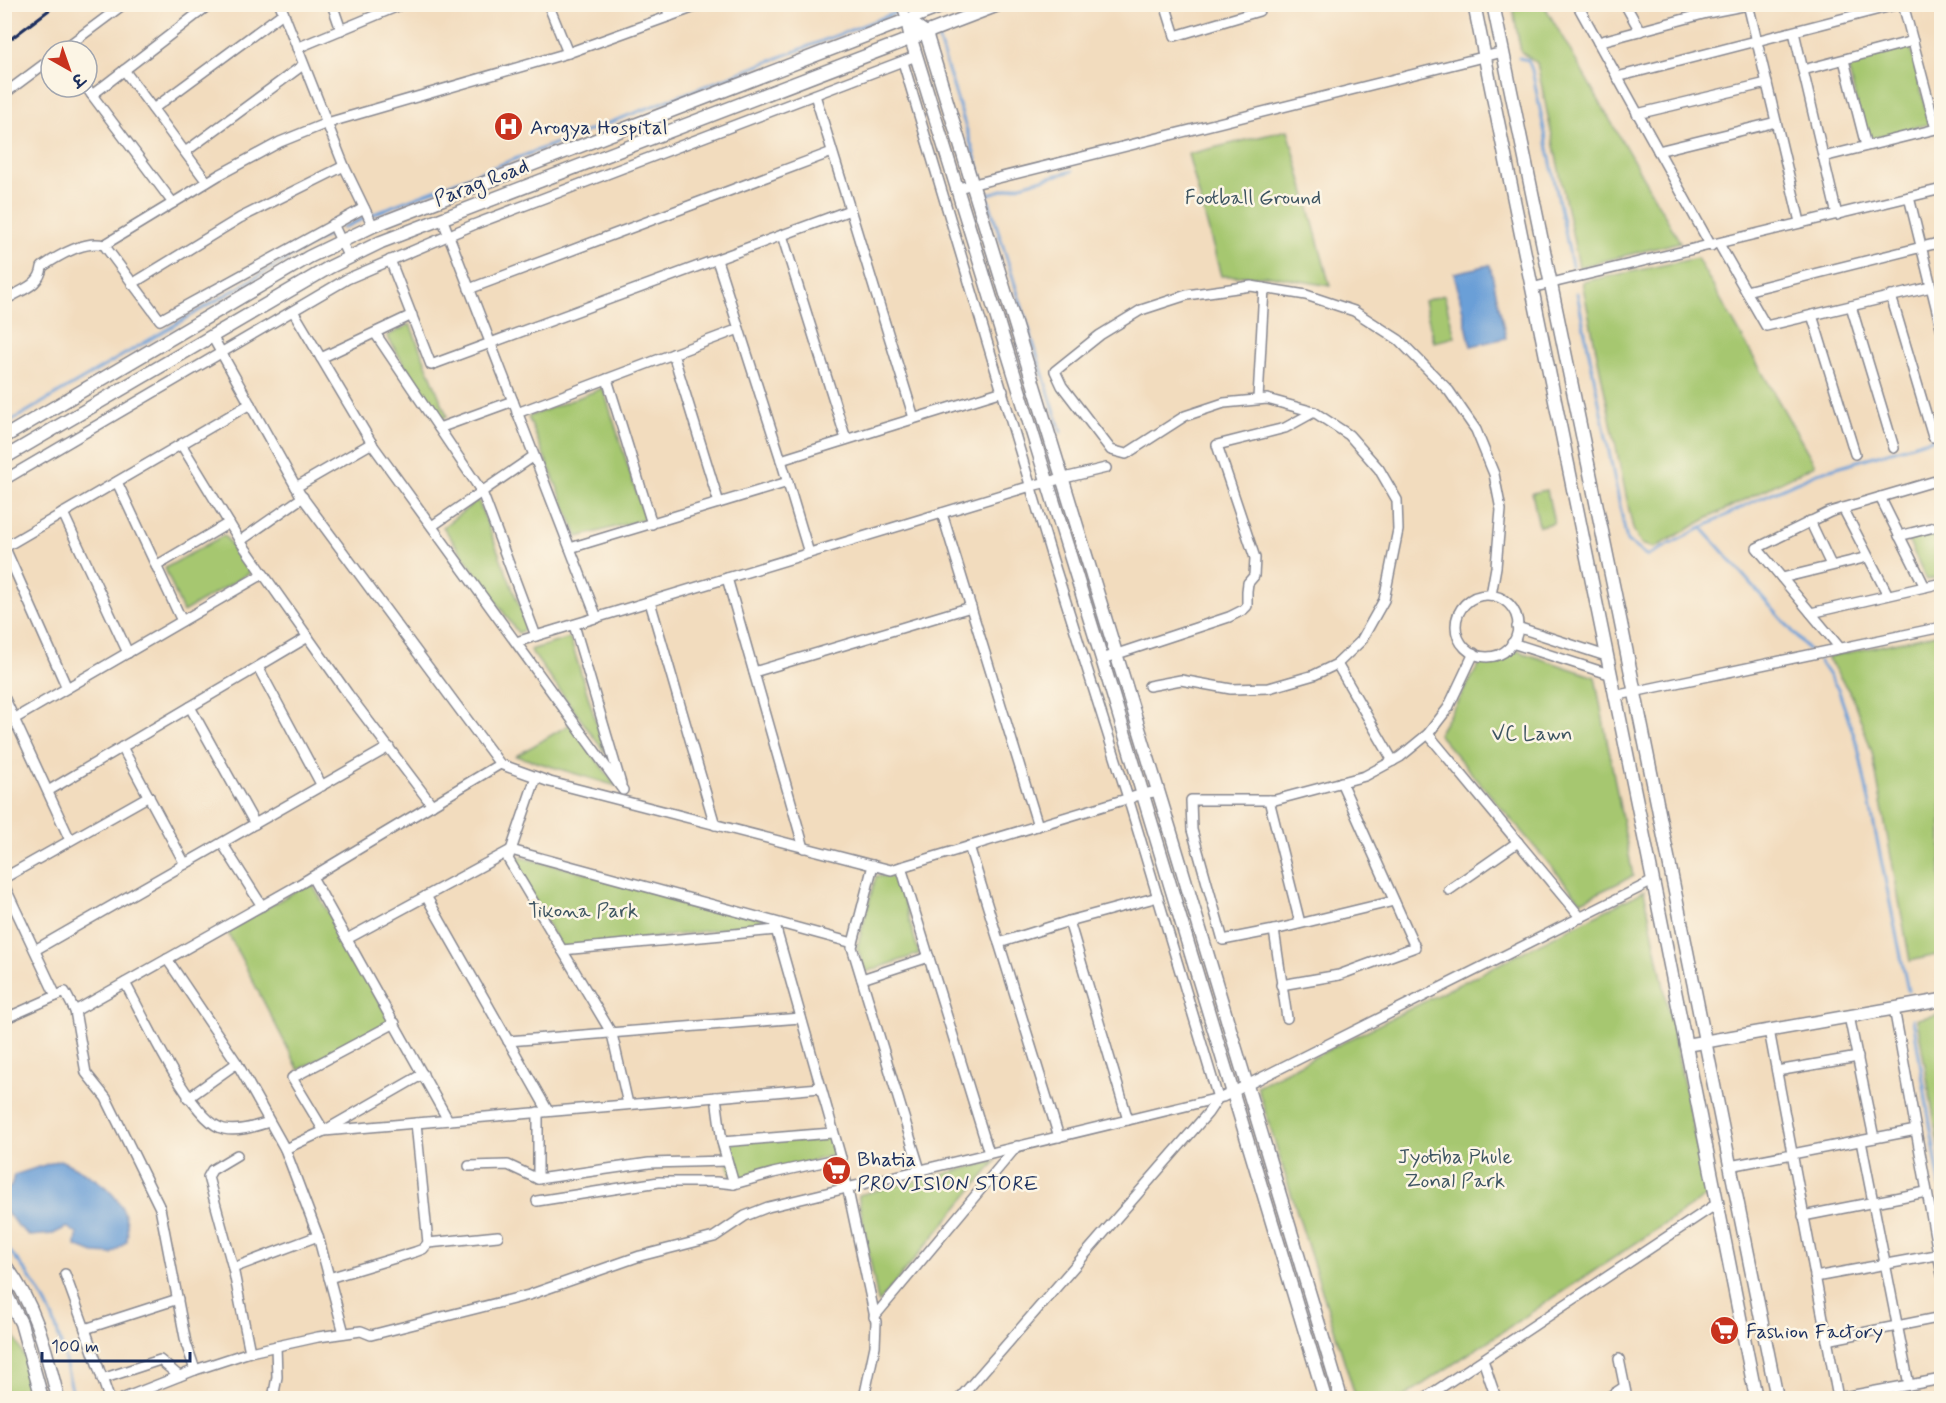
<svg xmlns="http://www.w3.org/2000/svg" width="1946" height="1403" font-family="Mynerve,'Playpen Sans Deva',sans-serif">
  <rect width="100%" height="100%" fill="#fcf5e5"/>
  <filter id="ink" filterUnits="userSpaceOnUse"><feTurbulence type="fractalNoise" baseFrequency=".0167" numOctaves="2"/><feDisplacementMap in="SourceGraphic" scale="12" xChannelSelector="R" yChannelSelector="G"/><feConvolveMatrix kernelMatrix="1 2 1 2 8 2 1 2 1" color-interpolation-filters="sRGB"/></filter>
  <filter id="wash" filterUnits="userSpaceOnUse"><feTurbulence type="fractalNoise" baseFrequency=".008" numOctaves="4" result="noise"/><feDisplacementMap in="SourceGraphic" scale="24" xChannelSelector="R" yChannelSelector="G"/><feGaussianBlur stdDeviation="1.35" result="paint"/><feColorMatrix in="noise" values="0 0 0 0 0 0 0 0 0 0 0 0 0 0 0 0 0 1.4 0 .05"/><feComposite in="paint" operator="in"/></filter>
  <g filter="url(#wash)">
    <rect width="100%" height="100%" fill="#f2dcbe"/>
    <!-- green -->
    <g fill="#a6c770" stroke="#607b67" stroke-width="1.5">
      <polygon points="1512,5 1544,5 1680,242 1579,267 1537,63 1521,52"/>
      <polygon points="1911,47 1929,124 1865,140 1847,62"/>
      <polygon points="1288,130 1330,286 1271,276 1221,276 1188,154"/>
      <polygon points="1697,258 1815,465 1710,517 1654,548 1641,544 1633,529 1582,282"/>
      <polygon points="1444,295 1455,337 1434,342 1424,301"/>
      <polygon points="410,324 447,416 438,421 387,336"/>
      <polygon points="603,388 645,519 578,537 528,417"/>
      <polygon points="1547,490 1554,523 1539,526 1532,493"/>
      <polygon points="478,500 528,628 518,633 443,527"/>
      <polygon points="1941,531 1941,576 1927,580 1907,538"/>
      <polygon points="224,535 251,572 183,612 165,568"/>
      <polygon points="1941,633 1941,954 1910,961 1872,752 1852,696 1827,657"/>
      <polygon points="570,638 606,754 530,650"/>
      <polygon points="1515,650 1595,677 1633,876 1581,901 1438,734 1481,662 1502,659"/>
      <polygon points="570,724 616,786 516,756"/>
      <polygon points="510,855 635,884 774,922 562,950"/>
      <polygon points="876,876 897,877 919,954 866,972 857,948"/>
      <polygon points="311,882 391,1021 299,1070 227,931"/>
      <polygon points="1644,891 1707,1196 1402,1398 1356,1398 1257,1086"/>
      <polygon points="1941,1014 1941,1159 1917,1019"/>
      <polygon points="832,1133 835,1155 733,1181 722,1142"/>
      <polygon points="996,1161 879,1302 878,1302 858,1195"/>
      <polygon points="4,1312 26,1361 35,1398 5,1398"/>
    </g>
    <!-- water -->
    <g fill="#6b9fd7" stroke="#43679a" stroke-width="1.5">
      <polygon points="1490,265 1506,338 1471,346 1454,273"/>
      <path d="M60,1160C94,1176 133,1197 127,1241L112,1254L94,1253L76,1246L77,1234L67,1227L53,1234L30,1236L18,1226L5,1210V1189L11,1187L14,1175Z"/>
    </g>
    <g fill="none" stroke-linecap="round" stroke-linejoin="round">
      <!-- stream -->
      <g stroke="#6b9fd7" stroke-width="3">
        <polyline points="938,38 1061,432"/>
        <polyline points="1519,58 1528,60 1532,70 1572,266"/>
        <polyline points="988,194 1072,171"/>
        <polyline points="342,228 395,205 895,13"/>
        <polyline points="1577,293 1627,541 1647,556 1754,501 1817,473 1942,436"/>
        <polyline points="4,425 328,235"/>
        <polyline points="1702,528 1808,649"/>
        <polyline points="1819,661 1838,689 1858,747 1908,991"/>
        <polyline points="1913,1019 1942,1198"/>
        <path d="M4,1245C24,1266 47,1299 56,1327C63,1350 68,1375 74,1398"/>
      </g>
    </g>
  </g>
  <g filter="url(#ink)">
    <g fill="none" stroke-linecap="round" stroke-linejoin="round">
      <defs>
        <g id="minor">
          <polyline points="280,4 344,166 373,226"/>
          <polyline points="332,4 341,30"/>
          <polyline points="548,4 568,53"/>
          <polyline points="665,4 670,16"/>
          <polyline points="901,4 907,20"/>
          <polyline points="1165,4 1175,36 1259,11"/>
          <polyline points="1577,4 1711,246"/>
          <polyline points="1625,4 1640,31"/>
          <polyline points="1748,4 1800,222"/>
          <polyline points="1903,4 1936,129"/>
          <polyline points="1794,32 1837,215"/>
          <polyline points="1598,42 1707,13 1748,5"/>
          <polyline points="297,48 403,4"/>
          <polyline points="61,51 124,4"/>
          <polyline points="1844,60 1866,146"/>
          <polyline points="903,62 1053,561 1128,798 1218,1098 1208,1113 960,1398"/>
          <polyline points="124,70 207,182"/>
          <polyline points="1803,70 1913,41"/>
          <polyline points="1617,77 1899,4"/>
          <polyline points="86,87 173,203"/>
          <polyline points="4,94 51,59"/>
          <polyline points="92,95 210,4"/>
          <polyline points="815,95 914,418"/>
          <polyline points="153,109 283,13"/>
          <polyline points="1637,114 1767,83"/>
          <polyline points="1658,151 1776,122"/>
          <polyline points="185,152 303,65"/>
          <polyline points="1823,157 1940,128"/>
          <polyline points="958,188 1503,52"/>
          <polyline points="1909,197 1942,331"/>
          <polyline points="442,218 597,618"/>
          <polyline points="333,224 349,258"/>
          <polyline points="782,235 846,439"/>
          <polyline points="1719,244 1766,326 1931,287"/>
          <polyline points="104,245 219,175 280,142 327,123 568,53 703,4"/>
          <polyline points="390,260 431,365 850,210"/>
          <polyline points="717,260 781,460 809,553"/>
          <polyline points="132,284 240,218 344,166"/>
          <polyline points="1531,288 1942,189"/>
          <polyline points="469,289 832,152"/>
          <polyline points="1746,291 1942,242"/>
          <polyline points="1891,296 1933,437"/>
          <path d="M4,301C19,290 40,287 42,267C58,256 84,240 104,245L160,320L364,208"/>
          <polyline points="1851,306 1894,448"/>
          <polyline points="293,311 374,447 623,790"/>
          <polyline points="1812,315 1855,454"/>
          <polyline points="375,333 482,492 536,636"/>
          <polyline points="212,336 300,494 500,764 550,782 891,870 1143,794 1159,791"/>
          <polyline points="673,354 719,503"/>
          <polyline points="321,358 412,315"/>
          <polyline points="607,379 652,524"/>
          <polyline points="1258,399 1264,288"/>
          <polyline points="517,413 739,329"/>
          <polyline points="439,428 513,401"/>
          <polyline points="181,444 240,541 348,694 432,805"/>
          <polyline points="781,460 1003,391"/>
          <polyline points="4,480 347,279 473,225 916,56"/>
          <polyline points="117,482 182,621"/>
          <polyline points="296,487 372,443"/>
          <polyline points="1880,497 1925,587"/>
          <polyline points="1843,508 1888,595"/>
          <polyline points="63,513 128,653"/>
          <polyline points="942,513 1038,826"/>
          <polyline points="1810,521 1831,565"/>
          <polyline points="432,526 534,456"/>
          <polyline points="1899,536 1942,525"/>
          <polyline points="240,541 303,497"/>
          <polyline points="4,546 67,688"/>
          <polyline points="5,547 250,404"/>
          <polyline points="570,548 788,482"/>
          <polyline points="156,566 229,523"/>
          <polyline points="727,578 804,848"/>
          <polyline points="1782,578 1868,557"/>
          <circle cx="1487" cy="626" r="31"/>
          <polyline points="650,602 715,825"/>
          <polyline points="1811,613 1942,583"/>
          <polyline points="574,625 621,784"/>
          <polyline points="1517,627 1606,656"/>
          <polyline points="516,642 1031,486 1106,468"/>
          <polyline points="1512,643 1609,674"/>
          <polyline points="1840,648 1757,548 1830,512 1942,479"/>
          <polyline points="1102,659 1229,617 1243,610 1247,606 1247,591 1248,583 1254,576 1255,558 1217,445 1285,428 1314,412"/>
          <polyline points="1337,664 1393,761"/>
          <polyline points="258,667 322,786"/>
          <polyline points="754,672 971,607"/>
          <polyline points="1149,686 1181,680 1231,689 1269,688 1314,675 1337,664 1361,641 1384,600 1398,530 1397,500 1379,469 1349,435 1314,412 1267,399 1224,403 1185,416 1126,454 1111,450 1062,386 1055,371 1100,335 1141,310 1187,295 1251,286 1306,295 1354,311 1399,340 1449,391 1476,430 1494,474 1501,510 1496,567 1491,595"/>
          <polyline points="1614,696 1942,627"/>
          <polyline points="4,697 70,840"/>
          <polyline points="190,707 255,824"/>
          <polyline points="14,719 263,574"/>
          <polyline points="1428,734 1581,918"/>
          <polyline points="122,747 185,864"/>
          <polyline points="536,777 508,859 612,1034 628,1104"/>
          <polyline points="48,791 308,637"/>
          <polyline points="1269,800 1300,923"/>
          <polyline points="222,843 262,906"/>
          <polyline points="969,846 1059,1137"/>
          <polyline points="873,865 852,947 920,1170"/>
          <polyline points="901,867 989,1153"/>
          <polyline points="312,877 448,1120"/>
          <polyline points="4,878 149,796"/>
          <polyline points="4,885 56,996"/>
          <polyline points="1449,890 1518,842"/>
          <polyline points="426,896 548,1111"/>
          <polyline points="1394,901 1274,930 1223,940 1192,830 1191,800 1275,800 1365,776 1400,757 1428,734 1448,708 1474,653"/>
          <polyline points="1069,921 1128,1120"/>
          <polyline points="774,922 841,1158 876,1322 875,1346 864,1398"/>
          <polyline points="1274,930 1287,1018"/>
          <polyline points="347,939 511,850 853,943"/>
          <polyline points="999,943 1069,921 1158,897"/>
          <polyline points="35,950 389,747"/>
          <polyline points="562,950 776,930"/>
          <polyline points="167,959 237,1063 285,1149 318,1236 344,1333"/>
          <polyline points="862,979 929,957"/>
          <path d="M125,983C143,1014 191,1122 224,1129C239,1132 256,1126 269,1122"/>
          <polyline points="1281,985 1339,975 1415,947 1341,782"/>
          <polyline points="1894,1008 1942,1275"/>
          <polyline points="75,1011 86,1073 106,1098 160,1208 186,1343 195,1370"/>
          <polyline points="1849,1016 1874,1138"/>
          <polyline points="4,1019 65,992 75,1011 295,887 500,764"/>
          <polyline points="1769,1030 1838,1398 1942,1379"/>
          <polyline points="508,1041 801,1018"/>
          <polyline points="1777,1071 1858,1057"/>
          <polyline points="716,1097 722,1142 832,1133"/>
          <polyline points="188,1098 237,1063"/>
          <polyline points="538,1112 538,1179 649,1163 727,1161"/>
          <polyline points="324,1131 820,1088"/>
          <polyline points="324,1131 292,1078 395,1023"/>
          <polyline points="1861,1141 1909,1385"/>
          <polyline points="722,1142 734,1184"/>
          <polyline points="285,1149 324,1131 423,1074"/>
          <polyline points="469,1166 508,1165 538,1179"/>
          <polyline points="1730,1166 1916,1130"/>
          <polyline points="537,1201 659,1182 716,1182 734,1184 773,1173 841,1158"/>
          <polyline points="1803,1216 1926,1192"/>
          <polyline points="428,1243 498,1236"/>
          <polyline points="233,1268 318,1236"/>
          <polyline points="65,1274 85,1329 178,1299"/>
          <polyline points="1815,1277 1942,1254"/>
          <polyline points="329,1278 415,1252 423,1249 428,1243 416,1123"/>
          <polyline points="874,1317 1017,1146"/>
          <polyline points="85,1329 109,1398"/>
          <polyline points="1827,1340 1942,1317"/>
          <polyline points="250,1352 318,1337 361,1331 371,1335 529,1295 640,1256 714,1237 745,1216 768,1207 1223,1097 1653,881"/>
          <polyline points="1619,1359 1627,1398"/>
          <polyline points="1483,1360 1496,1398"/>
          <polyline points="102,1379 160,1360 179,1376"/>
          <polyline points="124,1398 195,1370 250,1352 233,1268 208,1177 212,1170 237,1155"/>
          <polyline points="273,1398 277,1377 276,1346"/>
          <polyline points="1425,1398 1718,1203"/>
          <polyline points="1607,1398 1624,1387"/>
        </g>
        <g id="tertiary">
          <polyline points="1474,4 1661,920 1756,1398"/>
          <polyline points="1493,4 1616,599 1777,1398"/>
          <polyline points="907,20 926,33 1171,833 1341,1398"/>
          <polyline points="907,20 911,39 1102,659 1325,1398"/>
          <polyline points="4,437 309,257 373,226 948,4"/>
          <polyline points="4,458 330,267 381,242 1001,4"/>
          <polyline points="1686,1045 1942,1000"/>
          <path d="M4,1264C36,1304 46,1351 58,1398"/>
          <polyline points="4,1290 21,1323 42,1398"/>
        </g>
      </defs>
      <!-- minor casing -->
      <use href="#minor" stroke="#86868e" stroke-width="12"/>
      <!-- tertiary casing -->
      <use href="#tertiary" stroke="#86868e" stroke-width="15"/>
      <!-- minor -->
      <use href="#minor" stroke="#fff" stroke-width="9"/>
      <!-- tertiary -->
      <use href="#tertiary" stroke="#fff" stroke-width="12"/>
      <!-- rail -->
      <polyline stroke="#1b2f5e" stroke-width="3" points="4,44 57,4"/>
    </g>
  </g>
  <!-- icons -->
  <defs>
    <symbol id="hospital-disc" viewBox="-11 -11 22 22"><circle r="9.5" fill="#c8321e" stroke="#fcf5e5"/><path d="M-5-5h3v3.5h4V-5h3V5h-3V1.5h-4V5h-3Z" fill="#fff"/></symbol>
    <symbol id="supermarket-disc" viewBox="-11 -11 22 22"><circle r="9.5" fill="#c8321e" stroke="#fcf5e5"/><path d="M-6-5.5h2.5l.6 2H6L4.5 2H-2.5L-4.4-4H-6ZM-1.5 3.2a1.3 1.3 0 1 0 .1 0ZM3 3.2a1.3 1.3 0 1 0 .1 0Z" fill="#fff"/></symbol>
  </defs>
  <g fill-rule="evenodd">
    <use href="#hospital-disc" x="492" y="110" width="33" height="33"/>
    <use href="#supermarket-disc" x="820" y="1154" width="33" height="33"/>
    <use href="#supermarket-disc" x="1708" y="1314" width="33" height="33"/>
  </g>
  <g text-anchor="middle" stroke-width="5" stroke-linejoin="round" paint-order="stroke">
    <!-- poi labels -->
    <g font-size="21" fill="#1b2f5e" stroke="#fcf5e5" text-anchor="start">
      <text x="530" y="134">Arogya Hospital</text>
      <text x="857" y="1166">Bhatia<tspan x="857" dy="24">PROVISION STORE</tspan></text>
      <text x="1746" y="1338">Fashion Factory</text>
    </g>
    <!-- street labels -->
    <g font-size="21" fill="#1b2f5e" stroke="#fcf5e5">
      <text transform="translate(481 182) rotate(-21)" y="7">Parag Road</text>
    </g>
    <!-- park labels -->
    <g font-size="21" fill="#3e5562" stroke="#fcf5e5">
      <text x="1253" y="204">Football Ground</text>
      <text x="1532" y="740">VC Lawn</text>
      <text x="583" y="917">Tikona Park</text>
      <text x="1455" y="1163">Jyotiba Phule<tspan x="1455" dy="24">Zonal Park</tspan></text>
    </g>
  </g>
  <!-- margin -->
  <rect width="1946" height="1403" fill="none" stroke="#fcf5e5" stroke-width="24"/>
  <!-- north arrow -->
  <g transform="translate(69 69) rotate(140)"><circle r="28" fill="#fcf5e5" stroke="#a2a6af" stroke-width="1.5"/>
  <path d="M0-4.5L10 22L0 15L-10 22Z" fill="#c8321e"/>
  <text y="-9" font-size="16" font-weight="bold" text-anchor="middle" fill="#1b2f5e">उ</text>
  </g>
  <!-- scale -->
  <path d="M42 1352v9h148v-9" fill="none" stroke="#1b2f5e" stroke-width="3"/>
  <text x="51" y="1352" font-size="18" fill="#1b2f5e" stroke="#fcf5e5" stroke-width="4.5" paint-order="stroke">100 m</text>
</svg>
